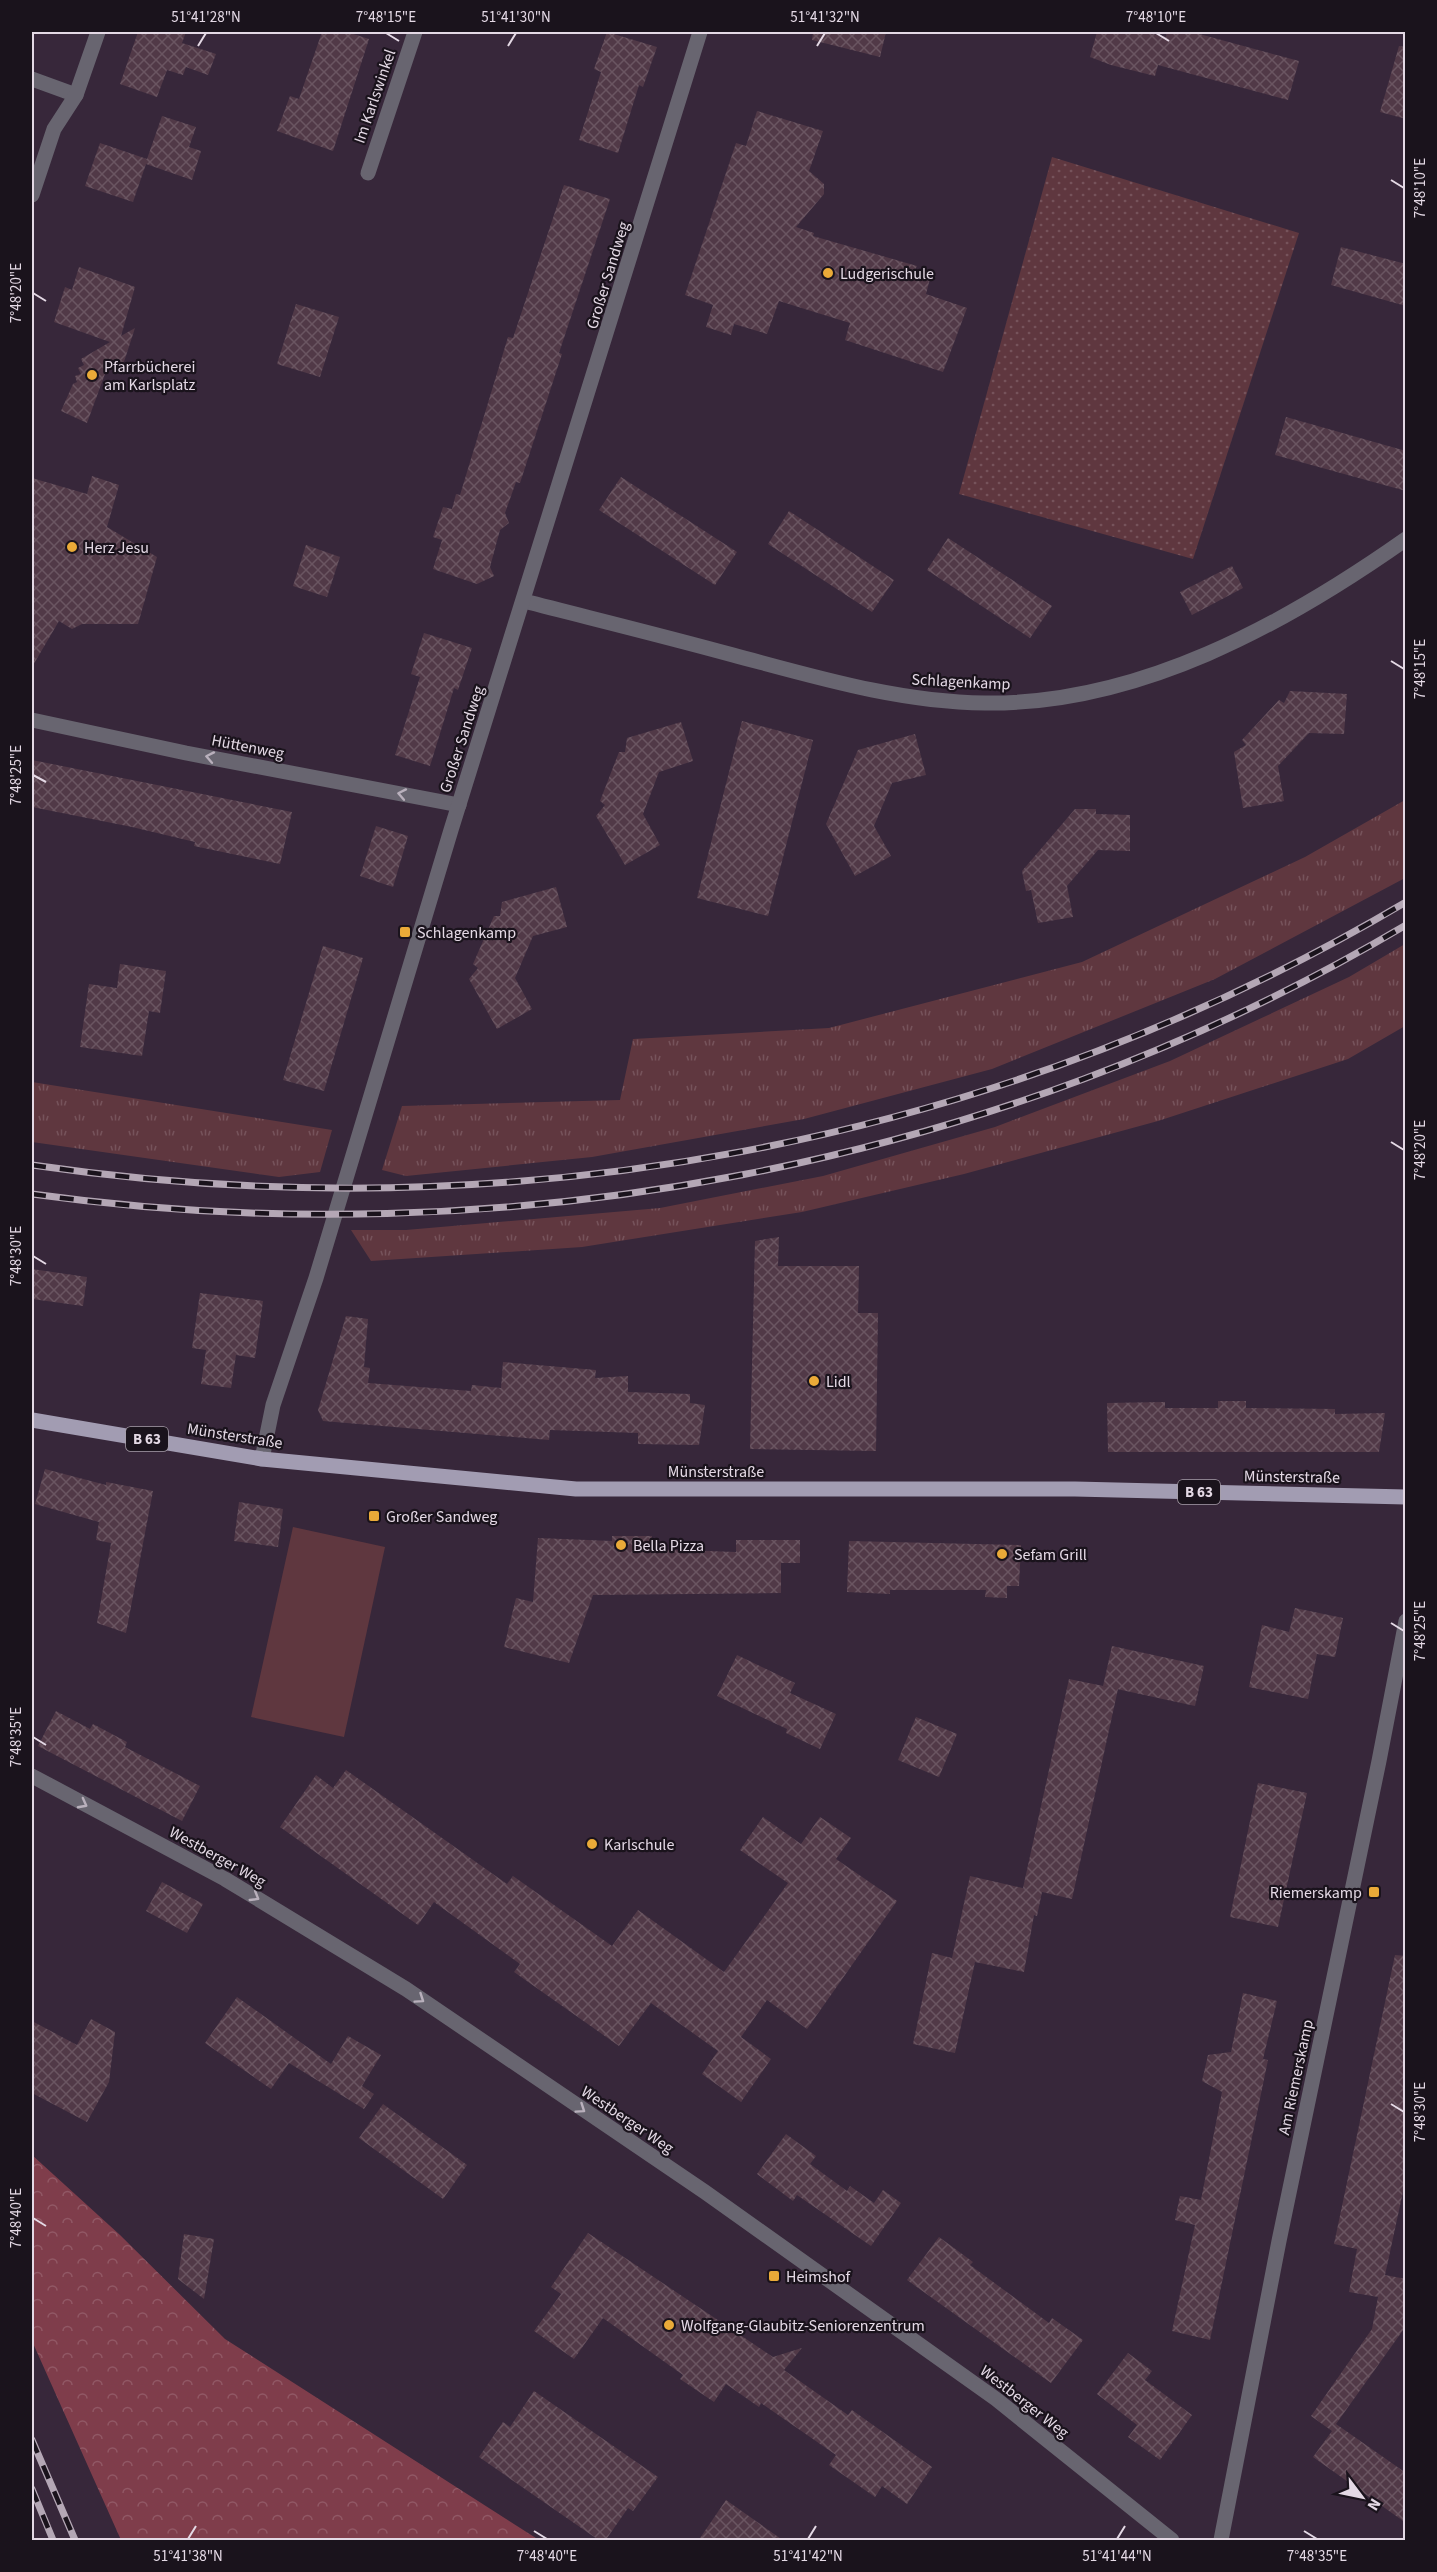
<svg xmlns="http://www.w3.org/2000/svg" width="1437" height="2572" font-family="'Source Sans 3',sans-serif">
  <defs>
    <pattern id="grass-tufts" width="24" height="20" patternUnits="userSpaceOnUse" patternTransform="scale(1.5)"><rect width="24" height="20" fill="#5f373f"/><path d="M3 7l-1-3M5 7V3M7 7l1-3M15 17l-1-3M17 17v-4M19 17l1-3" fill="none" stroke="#76535b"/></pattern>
    <pattern id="forest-crowns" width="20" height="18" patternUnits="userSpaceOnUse" patternTransform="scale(1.5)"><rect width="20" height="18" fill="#7f3d4b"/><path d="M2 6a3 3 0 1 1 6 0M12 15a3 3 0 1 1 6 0" fill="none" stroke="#915865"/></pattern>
    <pattern id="park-dots" width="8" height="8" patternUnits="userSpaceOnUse" patternTransform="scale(1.5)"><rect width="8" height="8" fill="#5f373f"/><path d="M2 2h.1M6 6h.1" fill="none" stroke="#76535b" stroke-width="1.8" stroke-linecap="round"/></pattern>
    <pattern id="building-cross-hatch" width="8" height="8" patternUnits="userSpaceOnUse" patternTransform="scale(1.5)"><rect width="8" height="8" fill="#513947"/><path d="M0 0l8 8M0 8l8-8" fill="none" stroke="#6a5561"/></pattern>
  </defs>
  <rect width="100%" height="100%" fill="#37273a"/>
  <!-- grass -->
  <g fill="url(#grass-tufts)">
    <polygon points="1405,800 1405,878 1215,979 992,1069 804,1119 592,1157 406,1176 382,1170 402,1106 620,1100 633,1039 829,1028 1082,962 1305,857"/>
    <polygon points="1405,944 1405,1026 1348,1059 1158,1121 964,1174 802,1212 582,1247 371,1261 351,1230 406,1230 660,1208 823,1176 995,1127 1170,1061 1349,977"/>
    <polygon points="32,1082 332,1130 320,1172 279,1177 32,1142"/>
  </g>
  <!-- forest -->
  <polygon fill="url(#forest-crowns)" points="32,2155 120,2235 225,2339 539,2540 121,2540 32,2341"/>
  <!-- park -->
  <polygon fill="url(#park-dots)" points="1052,157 1299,233 1193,559 959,494"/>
  <!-- garden -->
  <polygon fill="#5f373f" points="293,1527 385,1547 344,1737 251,1717"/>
  <!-- building -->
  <g fill="url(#building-cross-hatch)">
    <polygon points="138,32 186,32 182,43 216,54 208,75 186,67 183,75 167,70 157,97 120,84"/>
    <polygon points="322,32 347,32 369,39 333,151 277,131 290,96 299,99"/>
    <polygon points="607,32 657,47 643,87 639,85 618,153 579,140 601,72 594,69"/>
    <polygon points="813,32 886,32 880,57 812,40"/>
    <polygon points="1097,32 1145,32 1166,37 1167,32 1192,32 1299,61 1288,100 1158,65 1155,76 1111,65 1090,57"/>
    <polygon points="1399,46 1406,47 1406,119 1380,112"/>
    <polygon points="757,111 823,131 809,171 824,184 824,194 796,227 814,233 813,236 917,266 915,270 931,275 926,294 967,308 943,372 845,340 850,323 779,301 767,334 734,324 731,335 706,327 713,305 685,295 736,143 746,146"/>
    <polygon points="162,116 196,127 189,147 201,151 192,180 146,164 133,202 85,186 100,143 147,159"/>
    <polygon points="564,185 610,199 559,353 562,354 520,483 516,482 505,513 509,523 500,530 490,567 494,576 477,584 433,569 442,540 433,537 443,507 452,509 456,494 460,495 508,337 513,338"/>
    <polygon points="1341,247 1406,264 1406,306 1331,285"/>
    <polygon points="79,267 135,287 121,336 135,328 122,368 109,363 87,423 61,411 73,384 77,382 75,376 81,374 78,368 84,365 81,359 110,342 54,322 65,287 72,290"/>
    <polygon points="296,304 339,317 320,377 277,364"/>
    <polygon points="1286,417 1406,451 1406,491 1275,455"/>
    <polygon points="92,476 119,485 107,527 157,557 138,624 82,624 72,629 59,621 32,667 32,478 87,494"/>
    <polygon points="621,477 737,552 715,585 599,510"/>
    <polygon points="789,511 894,580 872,612 768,544"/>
    <polygon points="948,538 1052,606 1030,638 927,570"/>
    <polygon points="306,545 340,557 327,597 293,586"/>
    <polygon points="1232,566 1243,588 1192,615 1180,592"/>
    <polygon points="424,633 472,648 458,690 454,688 430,766 395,755 420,677 411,674"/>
    <polygon points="1290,691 1347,694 1344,734 1309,733 1278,766 1284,801 1243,808 1234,752 1246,745 1242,740 1279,700 1284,703"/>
    <polygon points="742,721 813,740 768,916 697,898"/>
    <polygon points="681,722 693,761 659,772 643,814 660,845 625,865 596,816 605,805 600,801 619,752 625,752 627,738"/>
    <polygon points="915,734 926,775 892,783 874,826 891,856 855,876 826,824 858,750"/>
    <polygon points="32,760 292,812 280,864 194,846 195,842 132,827 32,807"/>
    <polygon points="1075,809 1096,809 1096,814 1130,815 1130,851 1098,850 1067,886 1073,917 1038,923 1031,890 1026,891 1022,871"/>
    <polygon points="376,826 408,836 393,887 360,876"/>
    <polygon points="556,887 567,927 533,936 515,978 532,1009 497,1029 469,979 478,968 473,964 494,916 500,916 502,902"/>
    <polygon points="323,946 363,958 324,1091 283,1080"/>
    <polygon points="120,964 166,971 160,1013 149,1011 142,1056 80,1047 89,984 117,988"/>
    <polygon points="779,1237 778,1266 859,1266 858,1313 878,1313 876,1451 750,1449 755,1241"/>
    <polygon points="32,1269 87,1277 83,1306 32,1299"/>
    <polygon points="200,1293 263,1301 255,1358 236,1355 231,1388 201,1384 206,1350 192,1348"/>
    <polygon points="346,1316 368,1319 364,1367 370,1368 368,1383 471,1391 472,1385 501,1388 503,1362 596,1370 595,1378 628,1376 628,1392 690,1394 690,1403 705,1405 699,1445 638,1444 638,1433 550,1430 549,1440 323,1421 318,1410"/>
    <polygon points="1218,1401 1246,1401 1246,1408 1335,1409 1335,1414 1385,1413 1379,1452 1108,1452 1107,1403 1165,1402 1165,1408 1218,1408"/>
    <polygon points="45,1469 106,1485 106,1482 153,1491 126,1633 97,1623 111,1543 96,1540 99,1522 35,1504"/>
    <polygon points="239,1502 283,1509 278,1547 234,1541"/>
    <polygon points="612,1536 652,1536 652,1549 736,1552 736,1540 800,1540 800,1563 781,1563 781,1593 593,1595 569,1663 504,1647 516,1598 533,1602 538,1538 612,1541"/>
    <polygon points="849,1541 1021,1545 1019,1586 1007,1586 1007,1598 985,1597 986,1590 890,1590 890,1594 847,1592"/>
    <polygon points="1295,1608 1343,1618 1335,1657 1317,1654 1308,1699 1249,1687 1262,1625 1289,1632"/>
    <polygon points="1112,1646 1204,1666 1195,1706 1103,1686"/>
    <polygon points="737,1655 795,1683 790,1693 836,1714 820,1749 786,1733 787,1729 717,1696"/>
    <polygon points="1069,1679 1118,1689 1072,1899 1042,1892 1037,1916 1034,1915 1024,1972 975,1962 955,2053 913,2044 932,1953 952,1958 970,1876 1040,1892 1023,1888"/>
    <polygon points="56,1711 90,1729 93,1724 127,1742 125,1747 200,1786 182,1821 38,1746"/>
    <polygon points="916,1717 957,1734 939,1777 898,1760"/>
    <polygon points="346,1770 507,1884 513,1876 612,1946 638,1910 724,1972 788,1883 740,1850 763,1817 801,1844 820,1817 851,1838 836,1859 897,1901 807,2029 767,2000 741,2037 771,2059 741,2102 702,2074 718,2051 651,2003 619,2046 514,1972 520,1964 434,1902 418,1925 280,1827 316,1775 333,1788"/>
    <polygon points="1258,1783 1307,1793 1278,1927 1230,1917"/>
    <polygon points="162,1882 203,1904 187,1933 146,1911"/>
    <polygon points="1395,1955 1406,1956 1406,2178 1385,2275 1406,2279 1406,2326 1336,2424 1406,2473 1406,2523 1313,2457 1332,2431 1311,2416 1372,2329 1378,2297 1349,2292 1357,2249 1334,2244"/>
    <polygon points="1243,1993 1277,2001 1263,2059 1268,2060 1210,2340 1172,2331 1195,2225 1175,2220 1180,2196 1201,2200 1222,2092 1202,2081 1208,2055 1231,2052"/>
    <polygon points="237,1997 331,2064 348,2036 381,2055 362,2086 374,2094 364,2109 289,2063 271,2089 205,2043"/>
    <polygon points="91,2019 115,2032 109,2082 87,2122 32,2093 32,2021 77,2045"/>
    <polygon points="383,2104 467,2165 443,2199 359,2138"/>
    <polygon points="786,2134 816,2156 810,2164 847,2191 850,2186 874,2203 883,2190 901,2203 871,2246 797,2195 793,2201 757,2174"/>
    <polygon points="588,2233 773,2357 802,2348 784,2370 848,2415 852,2410 932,2467 907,2504 882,2486 875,2497 829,2465 836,2455 761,2403 759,2407 726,2384 714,2402 680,2379 683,2375 603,2318 574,2359 534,2331 561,2294 551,2287"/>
    <polygon points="184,2234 214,2239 204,2299 178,2279"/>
    <polygon points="939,2237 973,2262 970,2265 1049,2323 1052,2318 1083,2340 1051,2383 907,2280"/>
    <polygon points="1128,2353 1152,2371 1145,2380 1192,2415 1160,2460 1128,2437 1137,2425 1097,2394"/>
    <polygon points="534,2391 658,2477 633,2511 628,2508 605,2541 600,2541 479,2457 503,2422 510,2427"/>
    <polygon points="726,2500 784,2541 698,2541"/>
  </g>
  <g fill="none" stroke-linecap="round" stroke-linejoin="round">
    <!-- minor -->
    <g stroke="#686570" stroke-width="15">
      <polyline points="32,79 76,95"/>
      <polyline points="368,173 415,32"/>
      <polyline points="32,195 54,129 76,95 98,32"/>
      <path d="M524,601C594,619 664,636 733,655C816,677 898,702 985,703C1138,705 1284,625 1406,539"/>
      <polyline points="32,720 186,753 459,805"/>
      <polyline points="262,1459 273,1405 316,1278 451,830 700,32"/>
      <polyline points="32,1776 225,1879 406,1989 705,2192 996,2399 1172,2540"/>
      <polyline points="1221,2540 1279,2241 1379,1761 1406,1621"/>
    </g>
    <!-- primary -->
    <polyline stroke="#a29cb2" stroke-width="15" points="32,1420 262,1459 576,1489 1075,1489 1406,1497"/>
    <defs>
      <g id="rail">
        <path d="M32,1165C509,1234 989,1148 1406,902"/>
        <path d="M32,1194C501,1259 996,1168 1406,925"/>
        <polyline points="32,2440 75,2540"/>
        <polyline points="32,2489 53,2540"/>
      </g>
    </defs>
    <!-- rail casing -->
    <use href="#rail" stroke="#b4a7b5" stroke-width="7"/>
    <!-- rail -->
    <use href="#rail" stroke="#1a131c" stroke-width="4.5" stroke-dasharray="14" stroke-linecap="butt"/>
  </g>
  <!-- one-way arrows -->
  <defs><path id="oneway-chevron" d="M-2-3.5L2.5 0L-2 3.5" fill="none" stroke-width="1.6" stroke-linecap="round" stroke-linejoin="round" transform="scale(1.5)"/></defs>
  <g stroke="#b9b0bc">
    <use href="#oneway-chevron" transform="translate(210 757) rotate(-169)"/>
    <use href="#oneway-chevron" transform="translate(402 794) rotate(-169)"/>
    <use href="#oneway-chevron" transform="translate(83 1804) rotate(28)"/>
    <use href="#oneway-chevron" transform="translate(255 1897) rotate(31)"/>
    <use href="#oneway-chevron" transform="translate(420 1999) rotate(34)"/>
    <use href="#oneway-chevron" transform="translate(581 2109) rotate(34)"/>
  </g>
  <!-- ticks -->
  <path fill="none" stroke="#e4d9e5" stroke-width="2" d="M386,33L399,41M1156,33L1169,41M198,46L206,33M508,46L516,33M817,46L825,33M1391,180L1404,188M33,293L46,301M1391,661L1404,669M33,775L46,782M1391,1142L1404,1150M33,1256L46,1264M1391,1623L1404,1631M33,1737L46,1745M1391,2104L1404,2112M33,2218L46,2226M534,2531L547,2539M1304,2531L1317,2539M188,2539L196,2526M808,2539L816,2526M1117,2539L1125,2526"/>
  <!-- markers -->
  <g fill="#eaaa38" stroke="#1a131c" stroke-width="2">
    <circle cx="828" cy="273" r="6"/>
    <circle cx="92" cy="375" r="6"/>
    <circle cx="72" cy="547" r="6"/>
    <rect x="399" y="926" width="12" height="12" rx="3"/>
    <circle cx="814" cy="1381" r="6"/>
    <rect x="368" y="1510" width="12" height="12" rx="3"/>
    <circle cx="621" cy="1545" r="6"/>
    <circle cx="1002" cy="1554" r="6"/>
    <circle cx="592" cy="1844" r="6"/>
    <rect x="1368" y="1886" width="12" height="12" rx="3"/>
    <rect x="768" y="2270" width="12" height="12" rx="3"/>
    <circle cx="669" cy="2325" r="6"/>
  </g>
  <g text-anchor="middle" stroke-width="4.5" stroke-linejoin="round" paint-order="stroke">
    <!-- shield labels -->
    <g fill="#1a131c" stroke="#a79ea9" stroke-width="1.5">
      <rect x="126" y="1427" width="42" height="24" rx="4.5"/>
      <rect x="1178" y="1480" width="42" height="24" rx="4.5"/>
    </g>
    <g font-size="15" font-weight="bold" fill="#e4d9e5">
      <text x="147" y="1444">B 63</text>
      <text x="1199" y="1497">B 63</text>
    </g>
    <!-- street labels -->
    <g font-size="16" fill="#e4d9e5" stroke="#1a131c">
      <text transform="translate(374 96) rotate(-71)" y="6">Im Karlswinkel</text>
      <text transform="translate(607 275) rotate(-73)" y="6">Großer Sandweg</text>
      <text transform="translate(961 681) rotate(3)" y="6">Schlagenkamp</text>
      <text transform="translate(461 739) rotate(-72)" y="6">Großer Sandweg</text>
      <text transform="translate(248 746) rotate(11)" y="6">Hüttenweg</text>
      <text transform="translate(235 1435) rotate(9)" y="6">Münsterstraße</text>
      <text x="716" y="1477">Münsterstraße</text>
      <text transform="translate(1292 1476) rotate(1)" y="6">Münsterstraße</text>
      <text transform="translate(218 1856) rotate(29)" y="6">Westberger Weg</text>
      <text transform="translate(1295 2077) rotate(-78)" y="6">Am Riemerskamp</text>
      <text transform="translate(628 2119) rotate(34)" y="6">Westberger Weg</text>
      <text transform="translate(1025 2401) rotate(38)" y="6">Westberger Weg</text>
    </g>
    <!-- poi labels -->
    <g font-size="16" fill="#e4d9e5" stroke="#1a131c" text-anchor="start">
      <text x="840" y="279">Ludgerischule</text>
      <text x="104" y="372">Pfarrbücherei<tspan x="104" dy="18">am Karlsplatz</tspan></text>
      <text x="84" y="553">Herz Jesu</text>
      <text x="417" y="938">Schlagenkamp</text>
      <text x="826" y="1387">Lidl</text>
      <text x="386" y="1522">Großer Sandweg</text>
      <text x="633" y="1551">Bella Pizza</text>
      <text x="1014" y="1560">Sefam Grill</text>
      <text x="604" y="1850">Karlschule</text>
      <text x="1362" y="1898" text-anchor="end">Riemerskamp</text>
      <text x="786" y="2282">Heimshof</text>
      <text x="681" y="2331">Wolfgang-Glaubitz-Seniorenzentrum</text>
    </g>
  </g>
  <!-- border -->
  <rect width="1437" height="2572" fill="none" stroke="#1a131c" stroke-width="66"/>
  <!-- north arrow -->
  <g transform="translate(1362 2497) rotate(122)" stroke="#1a131c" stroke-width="4.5" paint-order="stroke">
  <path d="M0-4.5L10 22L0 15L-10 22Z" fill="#e4d9e5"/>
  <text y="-9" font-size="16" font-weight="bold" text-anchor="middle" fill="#e4d9e5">N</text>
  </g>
  <rect x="33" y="33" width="1371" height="2506" fill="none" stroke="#e4d9e5" stroke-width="2"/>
  <g font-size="15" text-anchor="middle" fill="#e4d9e5">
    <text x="206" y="22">51°41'28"N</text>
    <text x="386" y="22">7°48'15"E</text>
    <text x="516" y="22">51°41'30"N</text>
    <text x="825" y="22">51°41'32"N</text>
    <text x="1156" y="22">7°48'10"E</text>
    <text transform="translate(1420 188) rotate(-90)" y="5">7°48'10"E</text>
    <text transform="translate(16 293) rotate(-90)" y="5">7°48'20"E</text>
    <text transform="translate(1420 669) rotate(-90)" y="5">7°48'15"E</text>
    <text transform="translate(16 775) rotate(-90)" y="5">7°48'25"E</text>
    <text transform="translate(1420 1150) rotate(-90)" y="5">7°48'20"E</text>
    <text transform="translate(16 1256) rotate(-90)" y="5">7°48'30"E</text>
    <text transform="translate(1420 1631) rotate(-90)" y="5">7°48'25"E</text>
    <text transform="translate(16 1737) rotate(-90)" y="5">7°48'35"E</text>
    <text transform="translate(1420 2112) rotate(-90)" y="5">7°48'30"E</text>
    <text transform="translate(16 2218) rotate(-90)" y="5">7°48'40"E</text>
    <text x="188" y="2561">51°41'38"N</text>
    <text x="547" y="2561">7°48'40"E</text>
    <text x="808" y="2561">51°41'42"N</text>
    <text x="1117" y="2561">51°41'44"N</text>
    <text x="1317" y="2561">7°48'35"E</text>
  </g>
</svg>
